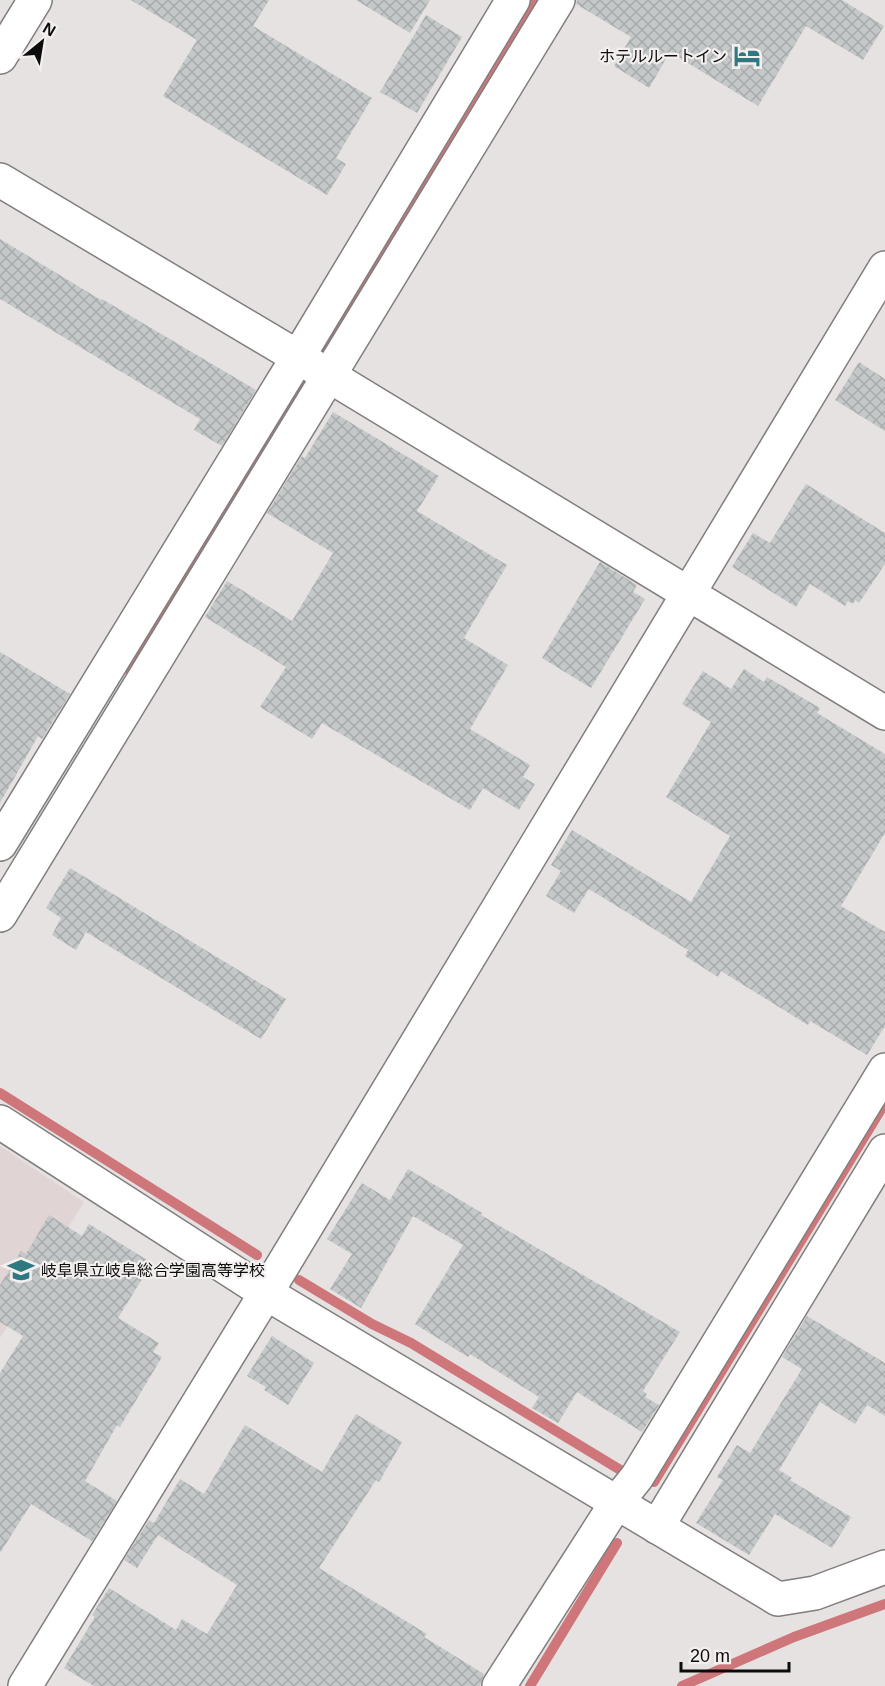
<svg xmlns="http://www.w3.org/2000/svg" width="885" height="1686" font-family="Helvetica,'Noto Sans JP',sans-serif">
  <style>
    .built { fill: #e1d4d4 }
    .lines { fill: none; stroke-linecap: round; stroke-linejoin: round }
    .stream { stroke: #ce767a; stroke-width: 10 }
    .building { fill: url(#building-cross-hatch) }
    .minor-casing { stroke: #827e7e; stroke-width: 36 }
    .minor { stroke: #fff; stroke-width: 33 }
    .labels { text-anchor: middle; stroke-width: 4.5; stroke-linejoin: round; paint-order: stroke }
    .poi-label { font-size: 16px; fill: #0d0c0c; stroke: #f4efef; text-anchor: end }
  </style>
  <defs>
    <pattern id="building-cross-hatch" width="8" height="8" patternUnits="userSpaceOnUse" patternTransform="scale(1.5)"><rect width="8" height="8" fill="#c4c8c9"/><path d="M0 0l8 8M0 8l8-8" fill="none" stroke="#a7abab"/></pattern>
  </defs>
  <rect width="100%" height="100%" fill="#e6e2e2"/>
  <path class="built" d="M 0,1146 L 84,1202 L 0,1338 Z"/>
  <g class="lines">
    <g class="stream">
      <path d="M 321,354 L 535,0"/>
      <path d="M 130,671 L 305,381"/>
      <path d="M 0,1093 L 257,1255"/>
      <path d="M 299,1280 L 372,1324 L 411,1343 L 627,1474"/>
      <path d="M 654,1482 L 885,1103"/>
      <path d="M 530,1686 L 617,1543"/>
      <path d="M 682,1686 L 794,1637 L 885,1604"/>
    </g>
  </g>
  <g class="building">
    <path d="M 131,0 L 269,0 L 253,26 L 372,98 L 336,158 L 346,164 L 327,195 L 163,96 L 197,40 Z"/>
    <path d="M 356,0 L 430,0 L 410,33 Z"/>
    <path d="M 577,0 L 842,0 L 884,26 L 863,60 L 806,26 L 758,106 L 670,52 L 649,88 L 614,66 L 631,37 L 576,4 Z"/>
    <path d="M 426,15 L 462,37 L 417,113 L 380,92 Z"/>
    <path d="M 0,239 L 101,300 L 102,299 L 256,390 L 222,446 L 194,430 L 200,419 L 0,299 Z"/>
    <path d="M 859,362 L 885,379 L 885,431 L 835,400 Z"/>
    <path d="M 333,412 L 439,476 L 417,511 L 507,565 L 464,638 L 508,665 L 470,729 L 530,765 L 523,777 L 535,784 L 519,810 L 483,788 L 470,810 L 322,723 L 312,739 L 260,707 L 286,667 L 205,617 L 227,581 L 292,621 L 333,553 L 267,513 L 302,456 L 305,458 Z"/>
    <path d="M 806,484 L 885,533 L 885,564 L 859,603 L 855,600 L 853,604 L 848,601 L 845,606 L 810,584 L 796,607 L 732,567 L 753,533 L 770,543 Z"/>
    <path d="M 600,562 L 637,585 L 633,592 L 645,599 L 591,688 L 542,658 Z"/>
    <path d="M 0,652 L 70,694 L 42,739 L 38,736 L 0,803 Z"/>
    <path d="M 744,669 L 764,682 L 767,677 L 820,708 L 817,713 L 885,754 L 885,833 L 841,906 L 885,932 L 885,1026 L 867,1055 L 810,1021 L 808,1025 L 721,971 L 718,977 L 685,956 L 688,950 L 589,889 L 574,913 L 546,896 L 561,871 L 551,865 L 572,830 L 691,902 L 730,836 L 666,797 L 711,722 L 682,704 L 703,671 L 731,689 Z"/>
    <path d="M 70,868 L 286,999 L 261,1039 L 86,932 L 76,950 L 52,935 L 61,918 L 46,908 Z"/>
    <path d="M 408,1169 L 482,1213 L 481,1215 L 680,1332 L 643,1391 L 647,1394 L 645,1397 L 659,1405 L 642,1432 L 577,1392 L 558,1423 L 532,1408 L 539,1397 L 470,1354 L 468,1357 L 415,1324 L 463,1245 L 413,1216 L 361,1308 L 330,1289 L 352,1254 L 327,1239 L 362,1183 L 390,1200 Z"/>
    <path d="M 49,1215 L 82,1236 L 89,1224 L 152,1263 L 118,1318 L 159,1343 L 153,1352 L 162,1357 L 120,1427 L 117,1425 L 85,1481 L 117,1501 L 92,1541 L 31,1504 L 0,1553 L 0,1373 L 23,1336 L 0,1322 L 0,1285 L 21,1251 L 26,1254 Z"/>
    <path d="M 807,1316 L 885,1363 L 885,1416 L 867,1405 L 855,1424 L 820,1402 L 779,1470 L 792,1478 L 790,1480 L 851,1517 L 832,1548 L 775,1514 L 749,1555 L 696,1523 L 723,1480 L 717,1477 L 737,1445 L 750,1453 L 802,1369 L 782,1357 Z"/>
    <path d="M 272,1336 L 314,1363 L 288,1405 L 264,1390 L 266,1387 L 247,1376 Z"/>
    <path d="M 356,1414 L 402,1442 L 379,1482 L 376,1480 L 319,1568 L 427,1634 L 424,1637 L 484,1674 L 480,1686 L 94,1686 L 64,1668 L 95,1617 L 92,1615 L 109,1588 L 176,1630 L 182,1619 L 207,1634 L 237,1585 L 158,1535 L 137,1568 L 124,1560 L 149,1520 L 154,1523 L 180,1479 L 204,1494 L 245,1425 L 322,1472 Z"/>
  </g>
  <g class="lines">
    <g class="minor-casing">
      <g id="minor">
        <path d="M 0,57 L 35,0"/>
        <path d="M 0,180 L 328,375 L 885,713"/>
        <path d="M 0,844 L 298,357 L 513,0"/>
        <path d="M 0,915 L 558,0"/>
        <path d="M 0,1122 L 266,1293 L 778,1599 L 815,1593 L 885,1567"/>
        <path d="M 657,1527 L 885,1151"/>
        <path d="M 25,1686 L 266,1293 L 885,268"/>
        <path d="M 499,1686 L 617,1502 L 637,1477 L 885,1070"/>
      </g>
    </g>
    <use href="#minor" class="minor"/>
  </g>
  <defs>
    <g id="hotel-bare" transform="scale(2.07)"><path d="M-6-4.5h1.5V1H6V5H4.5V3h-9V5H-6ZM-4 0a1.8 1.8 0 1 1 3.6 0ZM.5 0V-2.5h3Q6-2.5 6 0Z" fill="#2f7880" stroke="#f4efef" stroke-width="2.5" paint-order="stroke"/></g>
    <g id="school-bare" transform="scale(2.07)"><path d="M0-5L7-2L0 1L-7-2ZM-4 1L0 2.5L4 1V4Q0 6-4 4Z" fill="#2f7880" stroke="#f4efef" stroke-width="2.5" paint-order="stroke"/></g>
  </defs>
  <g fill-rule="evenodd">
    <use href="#hotel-bare" x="747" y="56"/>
    <use href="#school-bare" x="21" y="1270"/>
  </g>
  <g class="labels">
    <g class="poi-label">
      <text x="727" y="62">ホテルルートイン</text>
      <text x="41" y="1276" text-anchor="start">岐阜県立岐阜総合学園高等学校</text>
    </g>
  </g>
  <g transform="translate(42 42) rotate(30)" stroke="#f4efef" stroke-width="4.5" paint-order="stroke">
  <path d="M0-4.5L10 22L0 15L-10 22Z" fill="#0d0c0c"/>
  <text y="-9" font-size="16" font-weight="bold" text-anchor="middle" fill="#0d0c0c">N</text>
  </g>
  <path d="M681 1662v9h108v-9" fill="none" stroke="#0d0c0c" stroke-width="3"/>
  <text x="690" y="1662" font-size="18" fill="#0d0c0c" stroke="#f4efef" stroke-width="4.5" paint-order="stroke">20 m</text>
</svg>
